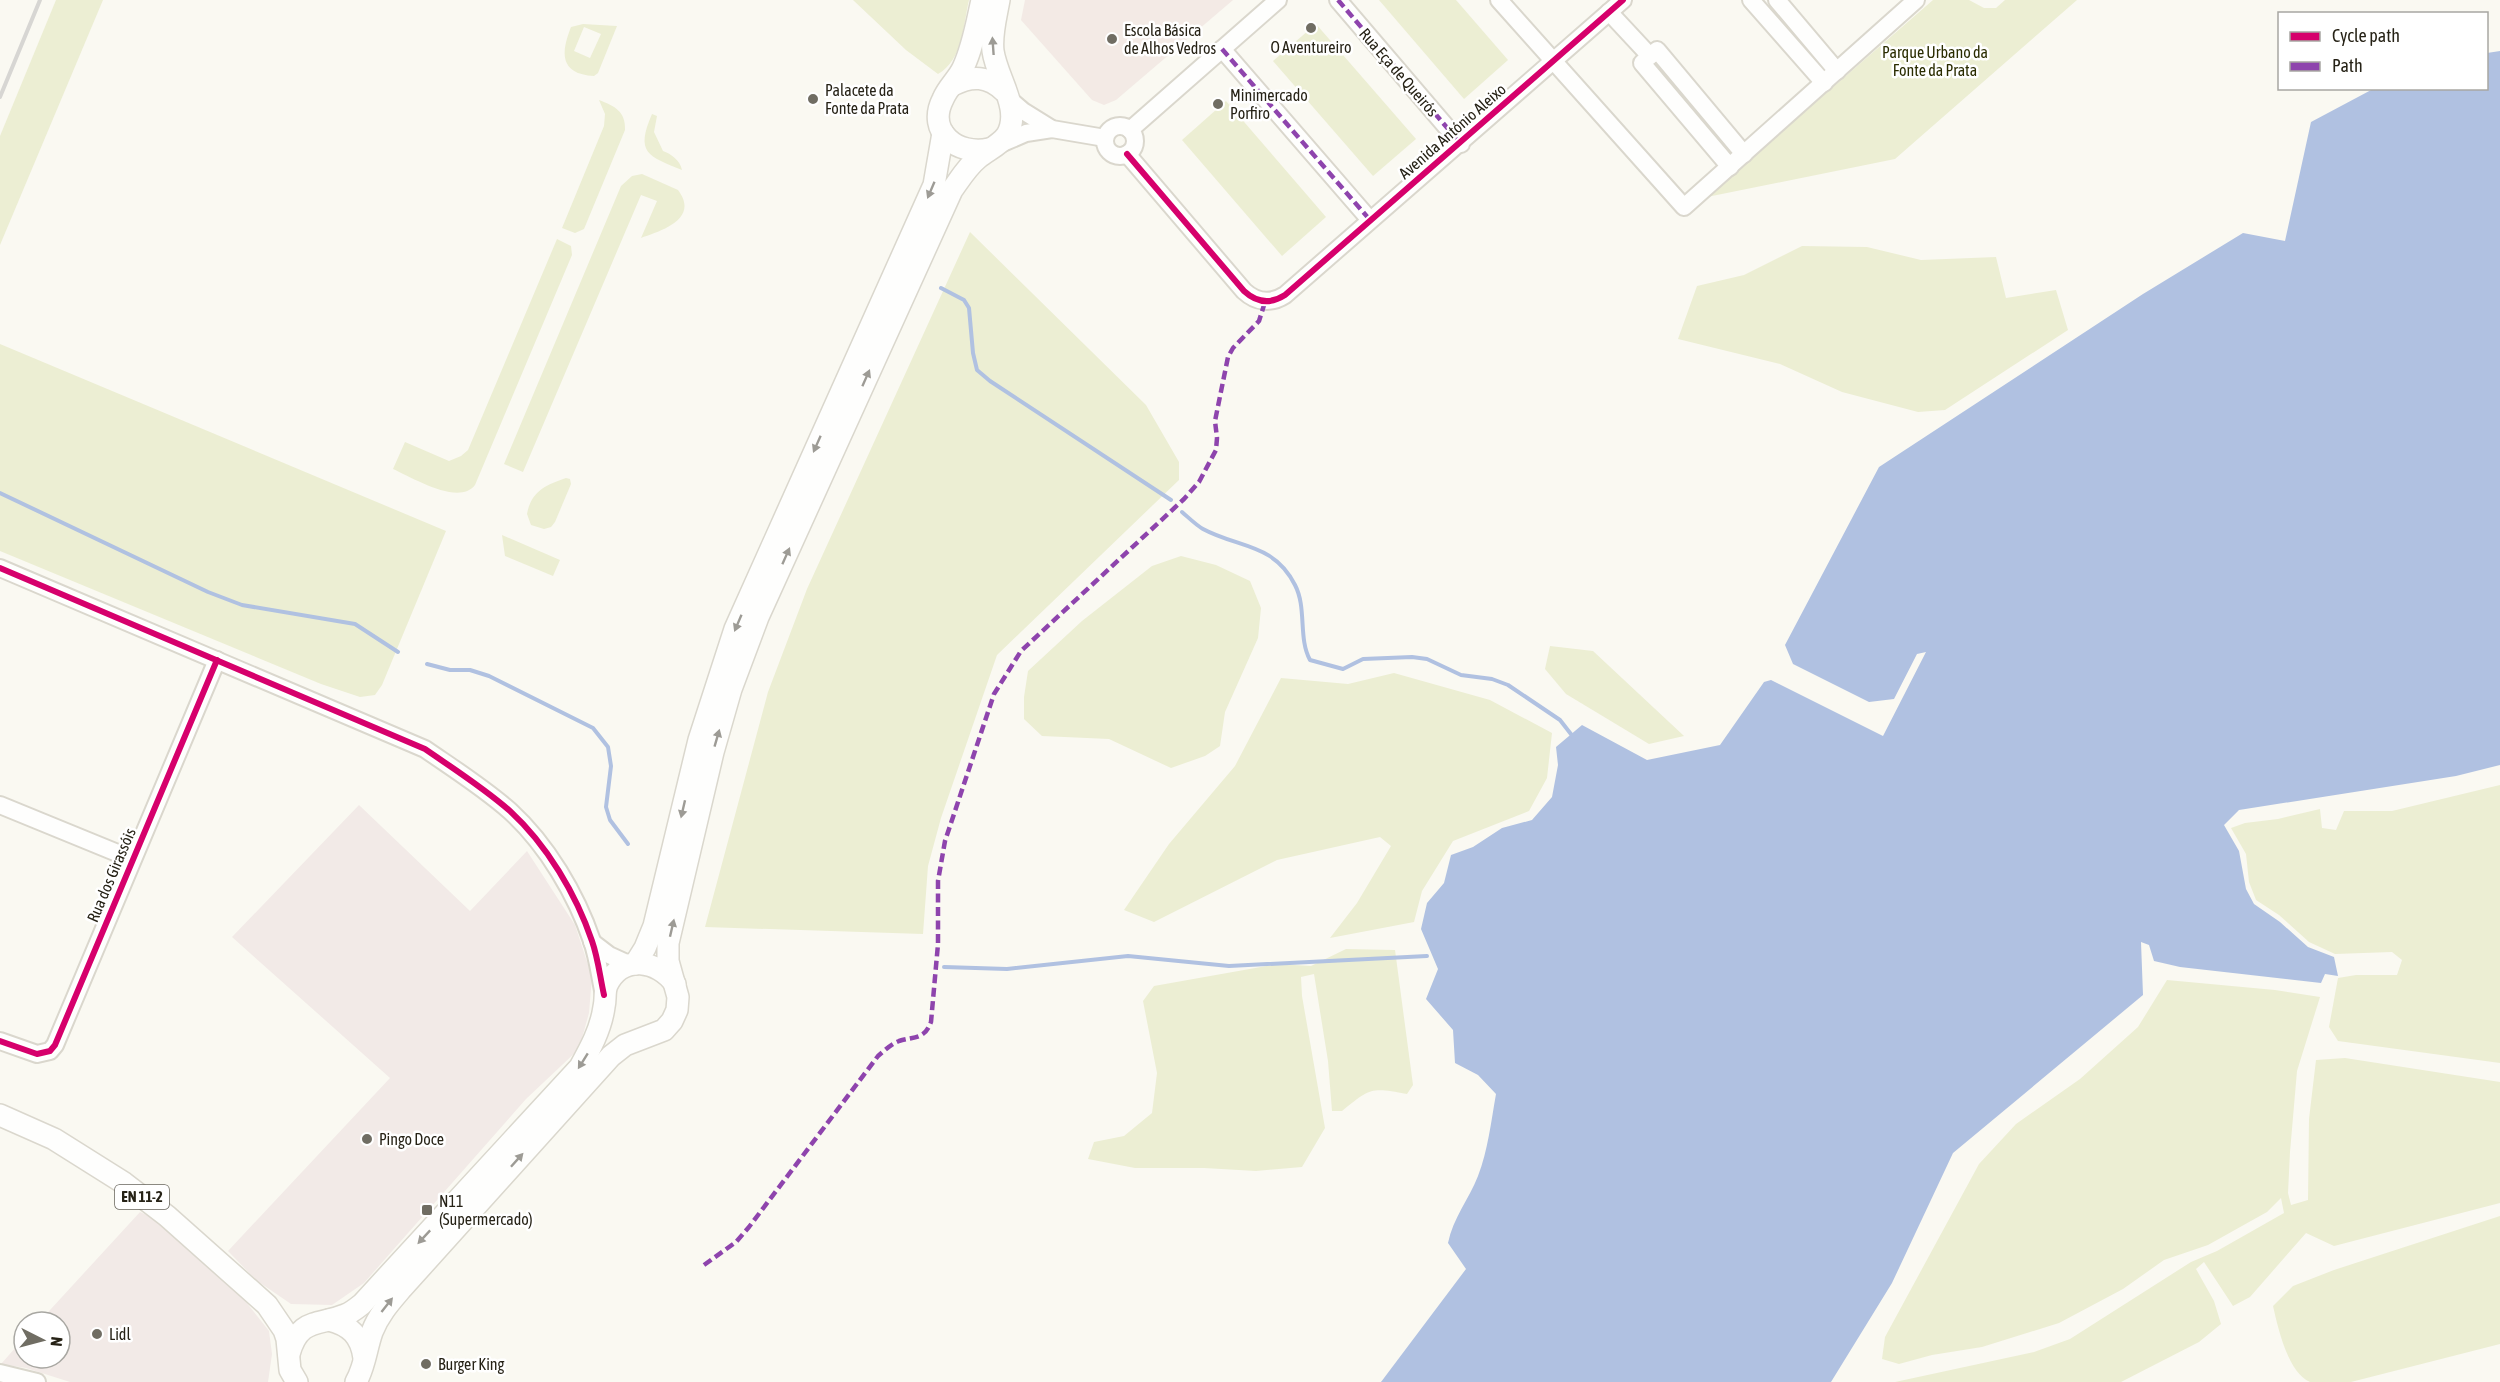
<svg xmlns="http://www.w3.org/2000/svg" width="2500" height="1382" font-family="'Asap Condensed',sans-serif">
  <style>
    .commercial { fill: #f2eae7 }
    .education { fill: #f3eae5 }
    .green { fill: #eceed3; fill-rule: evenodd }
    .water { fill: #b0c1e1 }
    .lines { fill: none; stroke-linecap: round; stroke-linejoin: round }
    .stream { stroke: #b0c1e1; stroke-width: 4 }
    .minor-casing { stroke: #dad7cd; stroke-width: 20 }
    .major-casing { stroke: #dad7cd; stroke-width: 24 }
    .minor { stroke: #fefefd; stroke-width: 16 }
    .major { stroke: #fefefd; stroke-width: 21 }
    .rail { stroke: #d7d6d3; stroke-width: 4 }
    .quiet { stroke: #8e44ad; stroke-width: 4.5; stroke-dasharray: 9 4.5; stroke-linecap: butt }
    .cycleway-casing { stroke: #fff; stroke-width: 10 }
    .cycleway { stroke: #d6006c; stroke-width: 6 }
    .oneway { fill: #9d9b95 }
    .poi-dot { fill: #706d63; stroke: #fff; stroke-width: 2 }
    .labels { text-anchor: middle; stroke-width: 5; stroke-linejoin: round; paint-order: stroke }
    .shield { fill: #fff; stroke: #67645c; stroke-width: 1.5 }
    .shield-label { font-size: 15px; font-weight: bold; fill: #262216 }
    .poi-label { font-size: 16px; fill: #262216; stroke: #fff; text-anchor: start }
    .park-label { font-size: 16px; fill: #2a2c00; stroke: #fff }
    .street-label { font-size: 16px; fill: #262216; stroke: #fff }
  </style>
  <rect width="100%" height="100%" fill="#faf9f2"/>
  <g class="commercial">
    <path d="M 359,805 L 470,911 L 527,851 L 575,925 L 592,977 L 589,1013 L 579,1049 L 526,1099 L 364,1283 L 332,1305 L 291,1304 L 256,1280 L 228,1251 L 390,1078 L 232,937 Z"/>
    <path d="M 140,1212 L 160,1221 L 246,1302 L 269,1331 L 272,1354 L 268,1382 L 70,1382 L 26,1368 L 1,1364 L 24,1338 L 24,1358 L 60,1358 L 60,1322 L 39,1322 Z"/>
  </g>
  <path class="education" d="M 1025,0 L 1233,0 L 1116,100 L 1104,105 L 1092,100 L 1021,20 Z"/>
  <g class="green">
    <path d="M 56,0 L 103,0 L 0,245 L 0,136 Z"/>
    <path d="M 853,0 L 969,0 C 963,25 963,60 938,74 L 906,50 Z"/>
    <path d="M 1379,0 L 1456,0 L 1508,60 L 1464,99 Z"/>
    <path d="M 1933,0 L 1969,0 L 1984,8 L 1996,8 L 2005,0 L 2077,0 L 1895,159 L 1707,197 Z"/>
    <path d="M 583,24 L 617,26 L 598,73 L 594,76 C 559,74 561,52 571,27 ZM 584,27 L 601,34 L 590,58 L 574,51 Z"/>
    <path d="M 1316,24 L 1416,139 L 1373,176 L 1273,61 Z"/>
    <path d="M 599,100 C 614,106 626,111 625,130 L 584,229 L 575,233 L 562,228 L 604,126 L 605,114 Z"/>
    <path d="M 1226,101 L 1326,217 L 1282,256 L 1182,140 Z"/>
    <path d="M 652,114 L 657,116 L 654,132 L 663,151 C 671,154 680,160 682,170 C 648,156 635,153 652,114 Z"/>
    <path d="M 642,174 L 678,190 C 700,219 661,231 641,238 L 657,201 L 641,195 L 523,472 L 504,464 L 621,186 L 632,176 Z"/>
    <path d="M 970,232 L 1146,405 L 1179,462 L 1179,480 L 997,655 L 941,818 L 928,866 L 923,934 L 705,927 L 768,692 L 807,589 Z"/>
    <path d="M 557,239 L 571,246 L 572,255 L 475,485 C 459,506 413,478 393,469 L 405,442 L 449,461 L 461,456 L 468,450 Z"/>
    <path d="M 1802,246 L 1867,247 L 1921,260 L 1996,257 L 2006,298 L 2056,290 L 2068,330 L 1945,410 L 1918,412 L 1842,392 L 1780,364 L 1678,339 L 1697,286 L 1744,275 Z"/>
    <path d="M 0,344 L 446,531 L 382,685 L 375,695 L 360,697 L 321,684 L 0,551 Z"/>
    <path d="M 566,478 L 570,479 L 571,484 L 555,522 L 551,527 L 544,529 L 531,525 L 527,514 C 531,491 546,485 566,478 Z"/>
    <path d="M 502,535 L 560,560 L 553,576 L 505,556 Z"/>
    <path d="M 1181,556 L 1216,565 L 1250,581 L 1261,608 L 1258,638 L 1225,712 L 1220,746 L 1205,756 L 1171,768 L 1109,739 L 1042,736 L 1024,719 L 1024,697 L 1028,671 L 1082,621 L 1152,566 Z"/>
    <path d="M 1550,646 L 1593,651 L 1684,736 L 1649,744 L 1566,694 L 1545,669 Z"/>
    <path d="M 1394,673 L 1490,700 L 1552,733 L 1547,778 L 1529,811 L 1453,841 L 1422,891 L 1414,922 L 1330,938 L 1357,903 L 1391,846 L 1380,837 L 1277,860 L 1154,922 L 1124,910 L 1169,844 L 1235,766 L 1281,678 L 1348,684 Z"/>
    <path d="M 2500,785 L 2500,1063 L 2338,1041 L 2329,1027 L 2338,978 L 2356,975 L 2397,975 L 2402,960 L 2392,952 L 2335,954 L 2309,942 L 2279,915 L 2256,900 L 2249,882 L 2246,854 L 2231,828 L 2245,823 L 2278,819 L 2320,809 L 2322,828 L 2336,830 L 2344,811 L 2392,811 Z"/>
    <path d="M 1346,949 L 1395,950 L 1413,1085 L 1407,1094 C 1371,1087 1370,1088 1342,1111 L 1332,1111 L 1328,1061 L 1314,974 L 1301,977 L 1302,996 L 1325,1128 L 1302,1167 L 1256,1171 L 1204,1168 L 1135,1168 L 1088,1159 L 1094,1142 L 1124,1136 L 1152,1113 L 1157,1073 L 1143,1001 L 1154,986 L 1278,964 L 1311,966 Z"/>
    <path d="M 2167,980 L 2275,990 L 2320,997 L 2297,1071 L 2290,1152 L 2288,1193 L 2291,1205 L 2308,1200 L 2309,1119 L 2316,1060 L 2345,1058 L 2500,1082 L 2500,1203 L 2334,1246 L 2306,1233 L 2250,1297 L 2233,1306 L 2204,1262 L 2196,1269 L 2214,1301 L 2221,1324 L 2199,1342 L 2121,1382 L 1895,1382 L 2034,1352 L 2070,1339 L 2191,1262 L 2217,1251 L 2284,1213 L 2281,1198 L 2267,1212 L 2208,1245 L 2164,1260 L 2123,1289 L 2059,1323 L 1982,1347 L 1932,1355 L 1899,1364 L 1882,1359 L 1885,1337 L 1979,1164 L 2016,1124 L 2080,1079 L 2138,1027 Z"/>
    <path d="M 2500,1216 L 2500,1344 L 2351,1382 L 2310,1382 C 2288,1373 2278,1328 2273,1306 L 2293,1286 L 2334,1270 Z"/>
  </g>
  <path class="water" d="M 2500,51 L 2500,765 L 2456,776 L 2239,810 L 2224,825 L 2239,851 L 2246,889 L 2254,904 L 2280,922 L 2308,947 L 2334,957 L 2338,976 L 2325,974 L 2321,983 L 2180,967 L 2154,961 L 2149,945 L 2141,942 L 2143,995 L 1953,1153 L 1892,1283 L 1831,1382 L 1381,1382 L 1466,1269 L 1448,1243 C 1453,1218 1469,1199 1478,1176 C 1488,1150 1491,1122 1496,1094 L 1478,1075 L 1455,1063 L 1453,1030 L 1426,999 L 1438,969 L 1421,929 L 1427,903 L 1444,883 L 1451,855 L 1473,847 L 1502,828 L 1532,820 L 1552,797 L 1558,765 L 1556,747 L 1582,725 L 1647,760 L 1720,745 L 1764,682 L 1771,680 L 1883,736 L 1926,652 L 1917,654 L 1894,699 L 1869,702 L 1793,664 L 1785,645 L 1879,467 L 2143,294 L 2243,233 L 2285,241 L 2311,122 L 2373,89 L 2486,88 L 2487,53 Z"/>
  <g class="lines">
    <g class="stream">
      <path d="M 941,288 L 964,300 L 969,308 L 973,353 L 977,370 L 990,381 L 1171,500"/>
      <path d="M 0,493 L 208,592 L 242,605 L 355,624 L 398,652"/>
      <path d="M 1182,512 C 1189,518 1196,525 1203,529 C 1238,548 1274,543 1295,585 C 1307,608 1298,638 1310,660 L 1343,669 L 1363,659 L 1412,657 L 1427,659 L 1461,675 L 1492,679 L 1508,685 L 1560,720 L 1574,738"/>
      <path d="M 427,664 L 450,670 L 470,670 L 489,676 L 593,728 L 608,747 L 611,766 L 606,807 L 610,820 L 628,844"/>
      <path d="M 944,967 L 1007,969 L 1128,956 L 1229,966 L 1427,956"/>
    </g>
    <g class="minor-casing">
      <g id="minor">
        <path d="M 1338,0 L 1461,144"/>
        <path d="M 1499,0 L 1684,207 L 1916,0"/>
        <path d="M 1751,0 L 1824,83"/>
        <path d="M 1777,0 L 1837,71"/>
        <path d="M 1609,12 L 1650,56"/>
        <path d="M 1222,49 L 1370,220"/>
        <path d="M 1010,100 L 1023,111 L 1052,129 L 1105,138"/>
        <circle cx="1120" cy="141" r="15"/>
        <path d="M 1130,130 L 1278,0"/>
        <path d="M 998,145 L 1026,133 L 1052,129"/>
        <path d="M 1127,154 L 1244,291 C 1257,303 1271,304 1285,295 L 1623,0"/>
        <path d="M 1730,167 L 1642,63 L 1657,50 L 1744,154"/>
        <path d="M 0,568 L 425,749 C 454,769 484,788 510,811 C 547,845 576,894 592,941 C 598,958 600,977 604,995"/>
        <path d="M 0,805 L 132,859"/>
        <path d="M 592,942 L 609,955 L 631,965"/>
        <path d="M 0,1041 L 37,1054 L 50,1051 L 55,1045 L 217,660"/>
        <path d="M 0,1373 L 37,1382"/>
      </g>
    </g>
    <g class="major-casing">
      <g id="major">
        <path d="M 982,0 C 977,22 973,47 963,68 C 958,79 948,87 943,99 C 926,132 958,156 989,149"/>
        <path d="M 953,85 C 972,75 988,76 1004,91"/>
        <path d="M 635,964 L 645,948 L 654,926 L 699,740 L 735,629 L 934,185 L 943,133"/>
        <path d="M 0,1115 L 54,1139 L 124,1183 L 167,1216 L 267,1305 L 284,1330 L 287,1339 L 290,1370 L 297,1382"/>
        <path d="M 329,1320 C 350,1325 361,1336 364,1358"/>
        <path d="M 289,1354 C 299,1318 317,1326 345,1315 C 351,1313 357,1308 362,1304 L 580,1067 C 590,1049 601,1029 604,1007 C 606,999 604,992 607,985 C 622,954 658,960 675,984"/>
        <path d="M 356,1382 C 365,1366 366,1349 372,1332 C 379,1314 390,1302 402,1288 L 611,1056 L 625,1045 L 664,1030 L 672,1021 L 677,1010 L 678,997 L 668,961 L 668,943 L 713,752 L 731,689 L 758,617 L 952,190 C 960,179 967,167 978,158 C 988,150 1000,145 1007,135 C 1022,109 997,79 993,51 C 991,34 996,17 999,0"/>
      </g>
    </g>
    <use href="#minor" class="minor"/>
    <use href="#major" class="major"/>
    <path class="rail" d="M 0,97 L 40,0"/>
    <g class="quiet">
      <path d="M 1338,0 L 1461,144"/>
      <path d="M 1222,49 L 1370,220"/>
      <path d="M 704,1265 L 736,1242 L 749,1227 L 878,1056 C 884,1051 891,1044 899,1041 C 915,1036 924,1040 931,1022 L 938,944 L 938,881 L 945,841 L 994,694 L 1021,651 L 1184,499 L 1199,482 L 1216,450 L 1217,438 L 1215,421 L 1228,357 L 1233,348 L 1259,321 L 1265,302"/>
    </g>
    <g class="cycleway-casing">
      <g id="cycleway">
        <path d="M 1127,154 L 1244,291 C 1257,303 1271,304 1285,295 L 1623,0"/>
        <path d="M 0,568 L 425,749 C 454,769 484,788 510,811 C 547,845 576,894 592,941 C 598,958 600,977 604,995"/>
        <path d="M 0,1041 L 37,1054 L 50,1051 L 55,1045 L 217,660"/>
      </g>
    </g>
    <use href="#cycleway" class="cycleway"/>
  </g>
  <defs><path id="oneway-solid" d="M-6-.8H1V-3.2L6.5 0L1 3.2V.8H-6Z" transform="scale(1.5)"/></defs>
  <g class="oneway">
    <use href="#oneway-solid" transform="translate(993 46) rotate(-94)"/>
    <use href="#oneway-solid" transform="translate(931 190) rotate(113)"/>
    <use href="#oneway-solid" transform="translate(866 378) rotate(-66)"/>
    <use href="#oneway-solid" transform="translate(817 444) rotate(114)"/>
    <use href="#oneway-solid" transform="translate(786 556) rotate(-66)"/>
    <use href="#oneway-solid" transform="translate(738 623) rotate(113)"/>
    <use href="#oneway-solid" transform="translate(717 738) rotate(-74)"/>
    <use href="#oneway-solid" transform="translate(683 809) rotate(103)"/>
    <use href="#oneway-solid" transform="translate(672 928) rotate(-77)"/>
    <use href="#oneway-solid" transform="translate(583 1061) rotate(122)"/>
    <use href="#oneway-solid" transform="translate(517 1160) rotate(-48)"/>
    <use href="#oneway-solid" transform="translate(424 1237) rotate(133)"/>
    <use href="#oneway-solid" transform="translate(387 1305) rotate(-52)"/>
  </g>
  <g class="poi-dot">
    <circle cx="1311" cy="28" r="6"/>
    <circle cx="1112" cy="39" r="6"/>
    <circle cx="813" cy="99" r="6"/>
    <circle cx="1218" cy="104" r="6"/>
    <circle cx="367" cy="1139" r="6"/>
    <rect x="421" y="1204" width="12" height="12" rx="3"/>
    <circle cx="97" cy="1334" r="6"/>
    <circle cx="426" cy="1364" r="6"/>
  </g>
  <g class="labels">
    <rect class="shield" x="115" y="1185" width="54" height="24" rx="4.5"/>
    <g class="shield-label">
      <text x="142" y="1202">EN 11-2</text>
    </g>
    <g class="poi-label">
      <text x="1124" y="36">Escola Básica<tspan x="1124" dy="18">de Alhos Vedros</tspan></text>
      <text x="1311" y="53" text-anchor="middle">O Aventureiro</text>
      <text x="825" y="96">Palacete da<tspan x="825" dy="18">Fonte da Prata</tspan></text>
      <text x="1230" y="101">Minimercado<tspan x="1230" dy="18">Porfiro</tspan></text>
      <text x="379" y="1145">Pingo Doce</text>
      <text x="439" y="1207">N11<tspan x="439" dy="18">(Supermercado)</tspan></text>
      <text x="109" y="1340">Lidl</text>
      <text x="438" y="1370">Burger King</text>
    </g>
    <g class="park-label">
      <text x="1935" y="58">Parque Urbano da<tspan x="1935" dy="18">Fonte da Prata</tspan></text>
    </g>
    <g class="street-label">
      <text transform="translate(1399 72) rotate(49)" y="6">Rua Eça de Queirós</text>
      <text transform="translate(1452 131) rotate(-41)" y="6">Avenida António Aleixo</text>
      <text transform="translate(111 875) rotate(-67)" y="6">Rua dos Girassóis</text>
    </g>
  </g>
  <rect x="2278" y="12" width="210" height="78" fill="#ffffff" stroke="#a8a7a2" stroke-width="1.5"/>
  <rect x="2290" y="32" width="30" height="9" fill="#d6006c" stroke="#a8a7a2" stroke-width="1.5"/>
  <text x="2332" y="42" font-size="18" fill="#262216">Cycle path</text>
  <rect x="2290" y="62" width="30" height="9" fill="#8e44ad" stroke="#a8a7a2" stroke-width="1.5"/>
  <text x="2332" y="72" font-size="18" fill="#262216">Path</text>
  <g transform="translate(42 1340) rotate(96)"><circle r="28" fill="#ffffff" stroke="#a8a7a2" stroke-width="1.5"/>
  <path d="M0-4.5L10 22L0 15L-10 22Z" fill="#706d63"/>
  <text y="-9" font-size="16" font-weight="bold" text-anchor="middle" fill="#262216">N</text>
  </g>
</svg>
